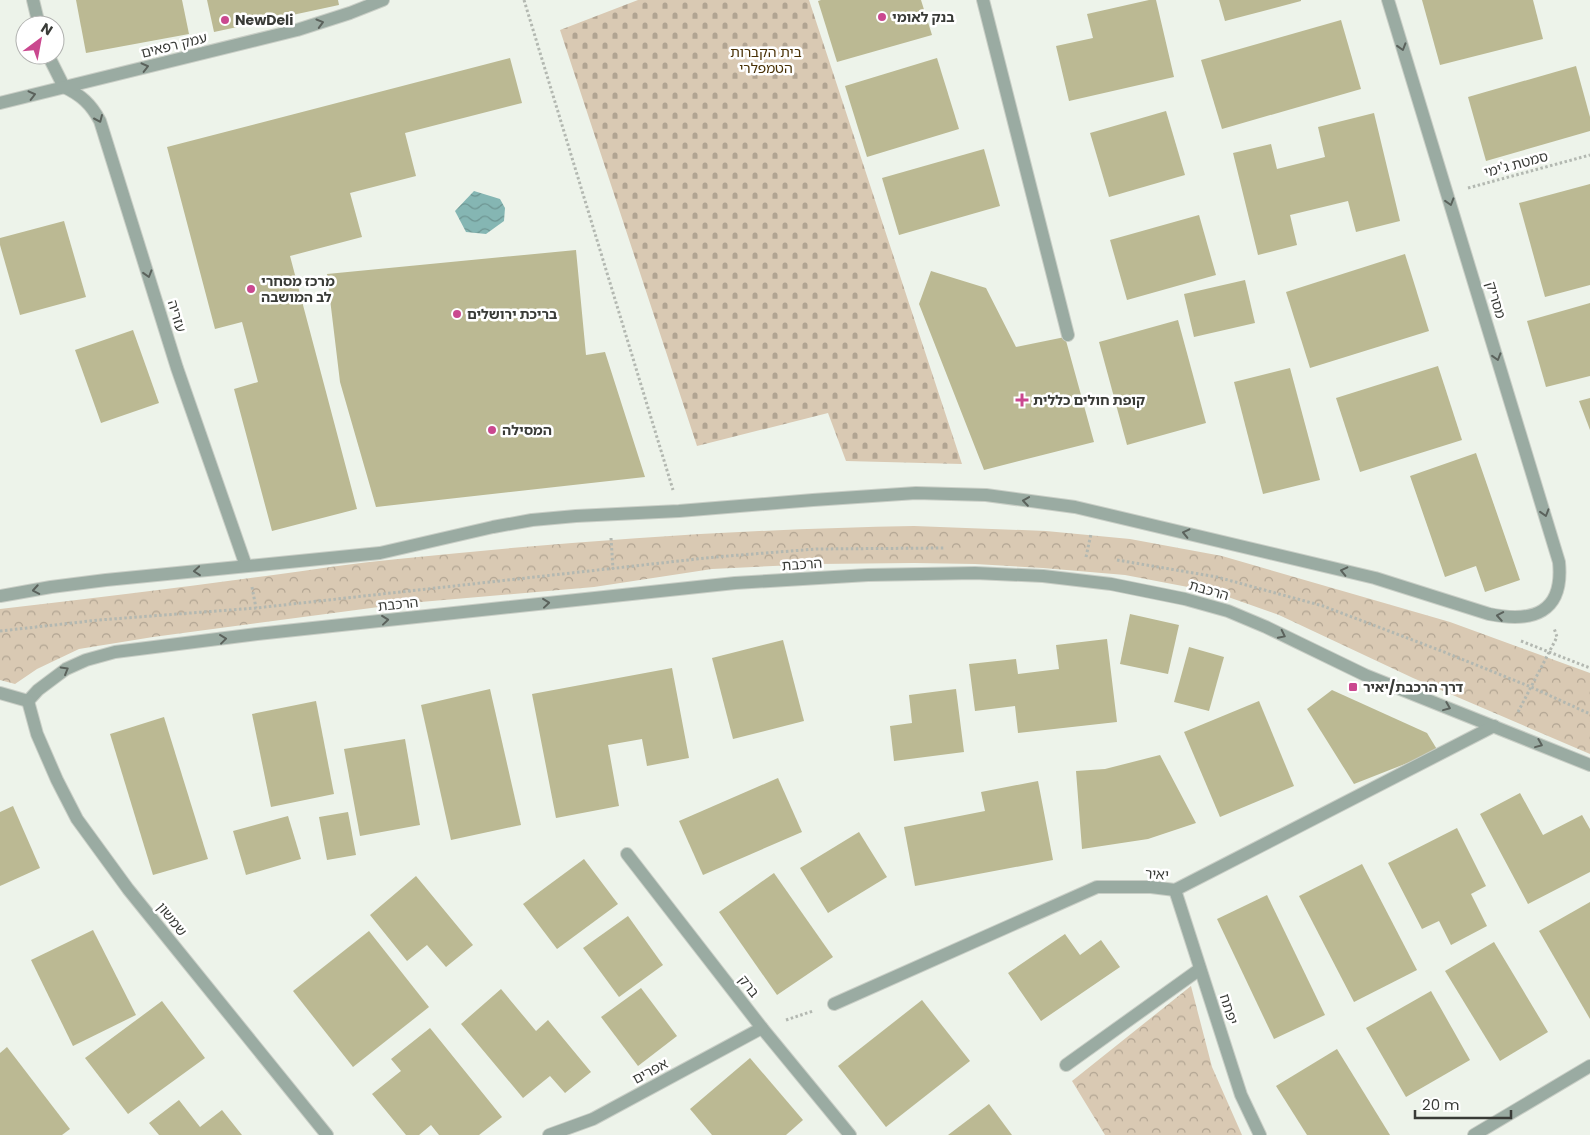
<svg xmlns="http://www.w3.org/2000/svg" width="1590" height="1135" font-family="Poppins,'Noto Sans Hebrew',sans-serif">
  <style>
    .cemetery { fill: url(#cemetery-stones) }
    .park { fill: url(#park-crowns) }
    .water { fill: url(#water-waves) }
    .building { fill: #bbb993 }
    .lines { fill: none; stroke-linecap: round; stroke-linejoin: round }
    .minor-casing { stroke: #c9cec6; stroke-width: 14 }
    .path { stroke: #b3b8b1; stroke-width: 3; stroke-dasharray: 2.5 2.5; stroke-linecap: butt }
    .minor { stroke: #9aaba2; stroke-width: 12 }
    .oneway { stroke: #5b625c }
    .poi-dot { fill: #ca488f; stroke: #fff; stroke-width: 2 }
    .labels { text-anchor: middle; stroke-width: 5; stroke-linejoin: round; paint-order: stroke }
    .poi-label { font-size: 14px; font-weight: bold; fill: #393b37; stroke: #fff; text-anchor: start }
    .street-label { font-size: 14px; fill: #393b37; stroke: #fff }
    .park-label { font-size: 14px; fill: #493105; stroke: #fff }
  </style>
  <defs>
    <pattern id="cemetery-stones" width="16" height="16" patternUnits="userSpaceOnUse" patternTransform="scale(1.25)"><rect width="16" height="16" fill="#d9c9b3"/><path d="M2 7V4a2 2 0 0 1 4 0v3zM10 15v-3a2 2 0 0 1 4 0v3z" fill="#b1a492"/></pattern>
    <pattern id="park-crowns" width="20" height="18" patternUnits="userSpaceOnUse" patternTransform="scale(1.25)"><rect width="20" height="18" fill="#d9c9b3"/><path d="M2 6a3 3 0 1 1 6 0M12 15a3 3 0 1 1 6 0" fill="none" stroke="#b1a492"/></pattern>
    <pattern id="water-waves" width="16" height="10" patternUnits="userSpaceOnUse" patternTransform="scale(1.25)"><rect width="16" height="10" fill="#85b6b3"/><path d="M0 5q4-4 8 0t8 0" fill="none" stroke="#6e9592"/></pattern>
  </defs>
  <rect width="100%" height="100%" fill="#edf3ea"/>
  <path class="cemetery" d="M 638,0 L 809,0 L 962,464 L 846,461 L 828,413 L 697,446 L 560,30 Z"/>
  <g class="park">
    <path d="M 914,526 L 1046,531 L 1130,539 L 1222,556 L 1450,622 L 1590,673 L 1590,754 L 1413,678 L 1279,615 L 1214,592 L 1125,575 L 1043,568 L 975,564 L 914,563 L 817,564 L 712,569 L 594,587 L 409,603 L 153,637 L 79,649 L 37,669 L 15,684 L 0,680 L 0,609 C 89,599 177,588 266,576 C 310,570 354,563 398,559 C 570,541 742,529 914,526 Z"/>
    <path d="M 1191,986 L 1212,1067 L 1242,1135 L 1105,1135 L 1072,1081 Z"/>
  </g>
  <path class="water" d="M 474,191 L 500,199 L 505,208 L 504,221 L 486,234 L 466,232 L 455,211 Z"/>
  <g class="building">
    <path d="M 76,0 L 182,0 L 189,34 L 86,53 Z"/>
    <path d="M 207,0 L 338,0 L 339,5 L 214,32 Z"/>
    <path d="M 821,0 L 921,0 L 932,35 L 837,62 L 818,1 Z"/>
    <path d="M 1149,0 L 1156,0 L 1174,77 L 1069,101 L 1056,46 L 1093,38 L 1087,14 Z"/>
    <path d="M 1219,0 L 1301,0 L 1301,1 L 1225,21 Z"/>
    <path d="M 1422,0 L 1533,0 L 1543,39 L 1440,65 Z"/>
    <path d="M 1341,20 L 1361,89 L 1222,129 L 1201,60 Z"/>
    <path d="M 510,58 L 522,103 L 405,133 L 416,176 L 350,193 L 362,237 L 290,256 L 357,509 L 272,531 L 234,389 L 258,382 L 242,322 L 215,329 L 167,147 Z"/>
    <path d="M 937,58 L 959,129 L 867,157 L 845,86 Z"/>
    <path d="M 1576,66 L 1590,117 L 1590,131 L 1486,161 L 1468,97 Z"/>
    <path d="M 1166,111 L 1185,175 L 1109,197 L 1090,133 Z"/>
    <path d="M 1374,113 L 1400,221 L 1356,232 L 1348,201 L 1290,215 L 1297,245 L 1258,255 L 1233,153 L 1271,144 L 1277,169 L 1325,157 L 1318,127 Z"/>
    <path d="M 984,149 L 1000,206 L 899,235 L 882,178 Z"/>
    <path d="M 1590,184 L 1590,285 L 1545,297 L 1519,203 Z"/>
    <path d="M 1199,215 L 1216,275 L 1127,300 L 1110,240 Z"/>
    <path d="M 64,221 L 86,297 L 20,315 L 0,245 L 0,238 Z"/>
    <path d="M 576,250 L 586,355 L 605,352 L 645,477 L 376,507 L 340,382 L 327,274 Z"/>
    <path d="M 1405,254 L 1429,331 L 1310,368 L 1286,292 Z"/>
    <path d="M 931,271 L 986,288 L 1016,347 L 1065,337 L 1094,442 L 984,470 L 919,304 Z"/>
    <path d="M 1245,280 L 1255,323 L 1194,337 L 1184,294 Z"/>
    <path d="M 1590,303 L 1590,376 L 1546,387 L 1527,321 Z"/>
    <path d="M 1178,320 L 1206,423 L 1127,445 L 1099,342 Z"/>
    <path d="M 133,330 L 159,403 L 101,423 L 75,350 Z"/>
    <path d="M 1438,366 L 1462,440 L 1360,472 L 1336,398 Z"/>
    <path d="M 1290,368 L 1320,480 L 1263,494 L 1234,382 Z"/>
    <path d="M 1590,398 L 1590,430 L 1579,401 Z"/>
    <path d="M 1476,453 L 1520,580 L 1485,592 L 1476,566 L 1445,577 L 1410,476 Z"/>
    <path d="M 1130,614 L 1179,625 L 1168,674 L 1120,664 Z"/>
    <path d="M 1107,639 L 1117,722 L 1018,733 L 1015,706 L 975,711 L 969,664 L 1016,659 L 1018,674 L 1059,669 L 1056,645 Z"/>
    <path d="M 783,640 L 804,721 L 733,739 L 712,658 Z"/>
    <path d="M 1189,647 L 1224,657 L 1209,711 L 1174,702 Z"/>
    <path d="M 672,668 L 689,758 L 647,766 L 642,739 L 608,745 L 619,806 L 556,818 L 532,694 Z"/>
    <path d="M 490,689 L 521,825 L 451,840 L 421,705 Z"/>
    <path d="M 956,689 L 964,752 L 894,761 L 890,726 L 912,723 L 909,695 Z"/>
    <path d="M 1332,690 L 1427,733 L 1438,751 L 1354,784 L 1307,709 Z"/>
    <path d="M 316,701 L 334,794 L 271,807 L 252,714 Z"/>
    <path d="M 1259,701 L 1294,786 L 1220,817 L 1184,732 Z"/>
    <path d="M 164,717 L 208,859 L 153,875 L 110,734 Z"/>
    <path d="M 405,739 L 420,825 L 360,836 L 344,749 Z"/>
    <path d="M 1160,755 L 1196,823 L 1148,839 L 1082,849 L 1076,771 L 1105,769 Z"/>
    <path d="M 778,778 L 802,832 L 703,875 L 679,821 Z"/>
    <path d="M 1038,781 L 1053,860 L 915,886 L 904,827 L 985,811 L 981,792 Z"/>
    <path d="M 1520,793 L 1543,835 L 1582,815 L 1590,829 L 1590,872 L 1528,904 L 1480,814 Z"/>
    <path d="M 13,806 L 40,868 L 0,886 L 0,812 Z"/>
    <path d="M 348,812 L 356,855 L 327,860 L 319,817 Z"/>
    <path d="M 288,816 L 301,859 L 246,875 L 233,831 Z"/>
    <path d="M 1457,828 L 1486,886 L 1471,894 L 1487,926 L 1451,945 L 1439,921 L 1422,929 L 1388,863 Z"/>
    <path d="M 859,832 L 887,877 L 828,913 L 800,868 Z"/>
    <path d="M 584,859 L 618,904 L 557,949 L 523,904 Z"/>
    <path d="M 1362,864 L 1417,970 L 1354,1002 L 1299,896 Z"/>
    <path d="M 774,873 L 833,957 L 777,995 L 719,912 Z"/>
    <path d="M 416,876 L 473,945 L 446,967 L 427,945 L 407,961 L 370,915 Z"/>
    <path d="M 1267,895 L 1325,1015 L 1274,1039 L 1217,919 Z"/>
    <path d="M 1590,902 L 1590,1019 L 1539,931 Z"/>
    <path d="M 628,916 L 663,965 L 619,997 L 583,948 Z"/>
    <path d="M 93,930 L 136,1015 L 73,1046 L 31,960 Z"/>
    <path d="M 369,931 L 429,1007 L 353,1067 L 293,991 Z"/>
    <path d="M 1065,934 L 1080,955 L 1101,940 L 1120,967 L 1041,1021 L 1008,973 Z"/>
    <path d="M 1494,942 L 1548,1032 L 1500,1061 L 1445,971 Z"/>
    <path d="M 641,988 L 677,1036 L 638,1066 L 601,1017 Z"/>
    <path d="M 501,989 L 536,1031 L 548,1020 L 591,1072 L 565,1093 L 550,1076 L 523,1098 L 461,1024 Z"/>
    <path d="M 1431,991 L 1470,1060 L 1406,1097 L 1366,1028 Z"/>
    <path d="M 922,1000 L 970,1061 L 886,1127 L 838,1066 Z"/>
    <path d="M 162,1001 L 205,1058 L 128,1114 L 85,1058 Z"/>
    <path d="M 430,1028 L 502,1117 L 479,1135 L 439,1135 L 431,1125 L 419,1135 L 406,1135 L 372,1094 L 401,1071 L 391,1059 Z"/>
    <path d="M 7,1047 L 70,1129 L 62,1135 L 0,1135 L 0,1053 Z"/>
    <path d="M 1337,1049 L 1390,1135 L 1307,1135 L 1276,1086 Z"/>
    <path d="M 750,1058 L 803,1120 L 786,1135 L 712,1135 L 690,1109 Z"/>
    <path d="M 179,1100 L 200,1127 L 222,1110 L 242,1135 L 159,1135 L 149,1123 Z"/>
    <path d="M 989,1104 L 1012,1135 L 948,1135 Z"/>
  </g>
  <g class="lines">
    <g class="minor-casing">
      <g id="minor">
        <path d="M 33,0 L 39,25"/>
        <path d="M 983,0 L 1068,335"/>
        <path d="M 48,55 L 64,87"/>
        <path d="M 64,87 C 81,95 91,104 100,121 L 177,368 L 246,566"/>
        <path d="M 0,103 L 297,30 L 350,13 L 383,0"/>
        <path d="M 0,596 L 51,587 L 106,580 L 380,553 L 493,527 L 532,520 L 576,516 L 679,511 L 813,500 L 916,493 L 986,495 L 1075,507 L 1375,578 L 1489,614 C 1533,623 1564,613 1559,562 L 1388,0"/>
        <path d="M 0,693 L 28,701"/>
        <path d="M 28,701 L 38,690 L 66,669 L 86,660 L 115,652 L 257,634 L 735,583 L 868,575 L 975,573 L 1043,576 L 1111,584 L 1185,599 L 1228,611 L 1266,627 L 1365,675 L 1590,765"/>
        <path d="M 28,701 L 37,734 L 57,780 L 77,819 L 128,889 L 327,1135"/>
        <path d="M 627,854 L 762,1028 L 850,1135"/>
        <path d="M 1175,890 L 1241,1095 L 1260,1135"/>
        <path d="M 834,1004 L 1097,887 L 1151,887 L 1175,890 L 1494,726"/>
        <path d="M 1066,1065 L 1200,969"/>
        <path d="M 549,1135 L 593,1119 L 762,1028"/>
        <path d="M 1474,1135 L 1590,1066"/>
      </g>
    </g>
    <g class="path">
      <path d="M 524,0 L 673,490"/>
      <path d="M 1468,188 L 1590,155"/>
      <path d="M 611,538 L 613,569"/>
      <path d="M 1086,557 L 1091,534"/>
      <path d="M 1117,560 L 1217,577 L 1323,606 L 1439,650 L 1531,687 L 1590,714"/>
      <path d="M 252,587 L 256,608"/>
      <path d="M 0,631 L 99,620 L 256,608 L 715,557 L 816,549 L 944,548"/>
      <path d="M 1521,641 L 1590,668"/>
      <path d="M 1518,712 L 1557,637 L 1554,628"/>
      <path d="M 786,1020 L 813,1011"/>
    </g>
    <use href="#minor" class="minor"/>
  </g>
  <defs><path id="oneway-chevron" d="M-2-3.5L2.5 0L-2 3.5" fill="none" stroke-width="1.6" stroke-linecap="round" stroke-linejoin="round" transform="scale(1.25)"/></defs>
  <g class="oneway">
    <use href="#oneway-chevron" transform="translate(320 23) rotate(-16)"/>
    <use href="#oneway-chevron" transform="translate(1402 47) rotate(73)"/>
    <use href="#oneway-chevron" transform="translate(145 67) rotate(-14)"/>
    <use href="#oneway-chevron" transform="translate(32 95) rotate(-14)"/>
    <use href="#oneway-chevron" transform="translate(99 119) rotate(66)"/>
    <use href="#oneway-chevron" transform="translate(1450 202) rotate(73)"/>
    <use href="#oneway-chevron" transform="translate(148 274) rotate(73)"/>
    <use href="#oneway-chevron" transform="translate(1497 357) rotate(73)"/>
    <use href="#oneway-chevron" transform="translate(1026 501) rotate(-172)"/>
    <use href="#oneway-chevron" transform="translate(1545 513) rotate(73)"/>
    <use href="#oneway-chevron" transform="translate(1186 533) rotate(-167)"/>
    <use href="#oneway-chevron" transform="translate(197 571) rotate(175)"/>
    <use href="#oneway-chevron" transform="translate(1344 571) rotate(-167)"/>
    <use href="#oneway-chevron" transform="translate(36 590) rotate(170)"/>
    <use href="#oneway-chevron" transform="translate(546 603) rotate(-6)"/>
    <use href="#oneway-chevron" transform="translate(1500 616) rotate(-170)"/>
    <use href="#oneway-chevron" transform="translate(385 620) rotate(-6)"/>
    <use href="#oneway-chevron" transform="translate(1282 635) rotate(26)"/>
    <use href="#oneway-chevron" transform="translate(223 639) rotate(-7)"/>
    <use href="#oneway-chevron" transform="translate(65 670) rotate(-30)"/>
    <use href="#oneway-chevron" transform="translate(1447 707) rotate(22)"/>
    <use href="#oneway-chevron" transform="translate(1539 744) rotate(22)"/>
  </g>
  <g class="poi-dot">
    <circle cx="882" cy="17" r="5"/>
    <circle cx="225" cy="20" r="5"/>
    <circle cx="251" cy="289" r="5"/>
    <circle cx="457" cy="314" r="5"/>
    <path d="M1019.5 392.5h5v5h5v5h-5v5h-5v-5h-5v-5h5z"/>
    <circle cx="492" cy="430" r="5"/>
    <rect x="1348" y="682" width="10" height="10" rx="2.5"/>
  </g>
  <g class="labels">
    <g class="poi-label">
      <text x="892" y="22">בנק לאומי</text>
      <text x="235" y="25">NewDeli</text>
      <text x="261" y="286">מרכז מסחרי<tspan x="261" dy="16">לב המושבה</tspan></text>
      <text x="467" y="319">בריכת ירושלים</text>
      <text x="1033" y="405">קופת חולים כללית</text>
      <text x="502" y="435">המסילה</text>
      <text x="1363" y="692">דרך הרכבת/יאיר</text>
    </g>
    <g class="street-label">
      <text transform="translate(174 45) rotate(-14)" y="5">עמק רפאים</text>
      <text transform="translate(1516 164) rotate(-15)" y="5">סמטת ג'ימי</text>
      <text transform="translate(1496 300) rotate(73)" y="5">מסריק</text>
      <text transform="translate(177 316) rotate(73)" y="5">עזריה</text>
      <text transform="translate(802 564) rotate(-4)" y="5">הרכבת</text>
      <text transform="translate(1209 590) rotate(16)" y="5">הרכבת</text>
      <text transform="translate(398 604) rotate(-6)" y="5">הרכבת</text>
      <text transform="translate(1157 874) rotate(4)" y="5">יאיר</text>
      <text transform="translate(172 919) rotate(51)" y="5">שמשון</text>
      <text transform="translate(749 986) rotate(52)" y="5">ברק</text>
      <text transform="translate(1229 1009) rotate(72)" y="5">יפתח</text>
      <text transform="translate(650 1071) rotate(-28)" y="5">אפרים</text>
    </g>
    <g class="park-label">
      <text x="766" y="57">בית הקברות<tspan x="766" dy="16">הטמפלרי</tspan></text>
    </g>
  </g>
  <g transform="translate(40 40) rotate(32)"><circle r="24" fill="#ffffff" stroke="#b0b1af"/>
  <path d="M0-4L9 19L0 12L-9 19Z" fill="#ca488f"/>
  <text y="-8" font-size="14" font-weight="bold" text-anchor="middle" fill="#393b37">N</text>
  </g>
  <path d="M1415 1110v8h96v-8" fill="none" stroke="#393b37" stroke-width="2.5"/>
  <text x="1422" y="1110" font-size="15" fill="#393b37" stroke="#ffffff" stroke-width="4" paint-order="stroke">20 m</text>
</svg>
